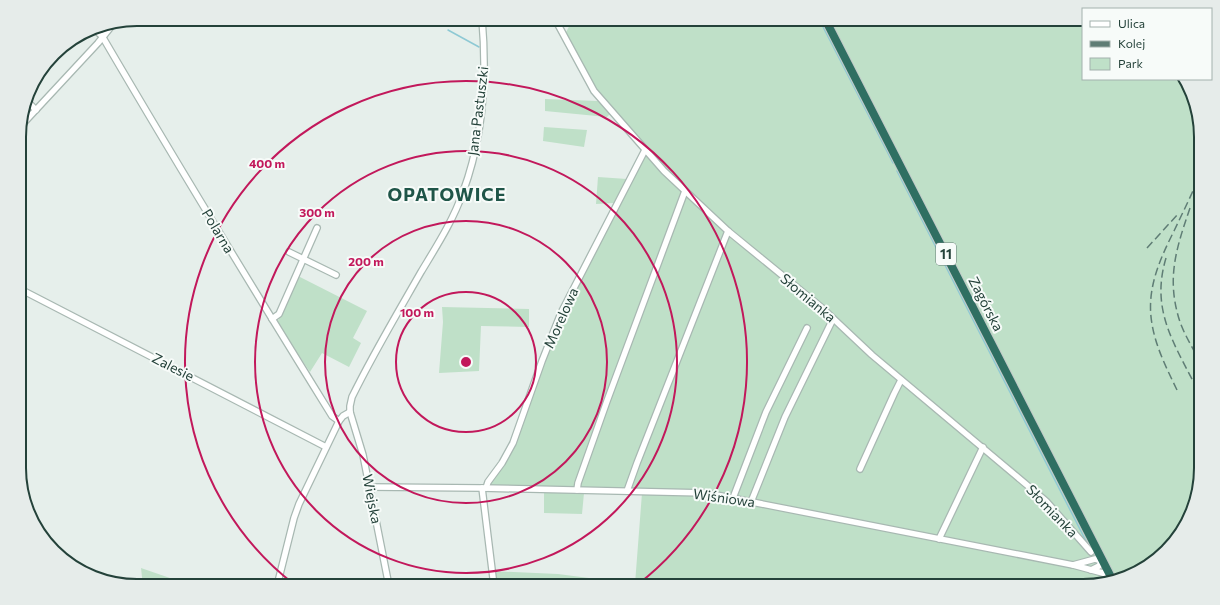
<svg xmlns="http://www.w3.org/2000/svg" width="1220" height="605" font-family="Commissioner,sans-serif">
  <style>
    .green { fill: #bfe0c8 }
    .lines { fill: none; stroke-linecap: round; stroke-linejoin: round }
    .stream { stroke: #8ec9d4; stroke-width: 1.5 }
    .minor-casing { stroke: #a8b8b2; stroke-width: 8 }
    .highway-casing { stroke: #c2cac8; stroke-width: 10 }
    .minor { stroke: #fff; stroke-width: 5.5 }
    .highway { stroke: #2f6f62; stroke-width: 8 }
    .rail { stroke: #5f7d75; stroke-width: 1.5; stroke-dasharray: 8 4; stroke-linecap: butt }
    .ring { fill: none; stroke: #c2185b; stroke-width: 2 }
    .labels { text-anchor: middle; stroke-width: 4; stroke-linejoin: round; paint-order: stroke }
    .shield { fill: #f7fbf9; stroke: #637a73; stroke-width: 1 }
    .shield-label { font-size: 13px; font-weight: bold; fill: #24423a }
    .street-label { font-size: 14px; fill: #24423a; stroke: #f7fbf9 }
    .district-label { font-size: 18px; font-weight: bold; letter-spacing: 1px; fill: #1f5548; stroke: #f7fbf9 }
    .rim { fill: none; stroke: #24423a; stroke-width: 2 }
    .centre { fill: #c2185b; stroke: #f7fbf9; stroke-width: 2 }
    .ring-label { font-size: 12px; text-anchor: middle; font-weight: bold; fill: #c2185b; stroke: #f7fbf9; stroke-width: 4; stroke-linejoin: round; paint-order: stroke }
  </style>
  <rect width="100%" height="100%" fill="#e6efeb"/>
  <g class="green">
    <path d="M 573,19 L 1083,19 L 1083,79 L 1183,79 L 1200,121 L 1201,469 L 1189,520 L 1149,566 L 1091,586 L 493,586 L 490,571 L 558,574 L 635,584 L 642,493 L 577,491 L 481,491 L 511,445 L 556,322 L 644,148 L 603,102 L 564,36 Z"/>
    <path d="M 545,99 L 598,101 L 610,114 L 607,117 L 545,111 Z"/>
    <path d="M 544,127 L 587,130 L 584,147 L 543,141 Z"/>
    <path d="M 598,177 L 627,179 L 614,203 L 596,204 Z"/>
    <path d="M 298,276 L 367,311 L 353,338 L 361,343 L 349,367 L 322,353 L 310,372 L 277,323 Z"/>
    <path d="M 442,307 L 529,309 L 529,327 L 481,326 L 479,371 L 439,373 L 443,322 Z"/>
    <path d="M 544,492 L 584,493 L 582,514 L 544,513 Z"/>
    <path d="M 141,568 L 193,586 L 143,586 Z"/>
  </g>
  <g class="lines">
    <g class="stream">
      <path d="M 819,19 L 893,163"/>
      <path d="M 448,20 L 448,19"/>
      <path d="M 448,30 L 479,47"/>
      <path d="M 897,171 L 1087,543"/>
    </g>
    <g class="minor-casing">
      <g id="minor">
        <path d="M 555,19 L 594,91 L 664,171 L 728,231 L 821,307 L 872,355 L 1046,501 L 1091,552"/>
        <path d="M 93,28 L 102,36 C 177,164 254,290 332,416 L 339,421"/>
        <path d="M 27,101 L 36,110"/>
        <path d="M 19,128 L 98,43 L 114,23"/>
        <path d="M 289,252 L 336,275"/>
        <path d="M 20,289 L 326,447"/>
        <path d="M 272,319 L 279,314 L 317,228"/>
        <path d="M 860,469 L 894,394 L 901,380"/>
        <path d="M 369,487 L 482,488 L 706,493 L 1073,565 L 1110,575 L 1104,581"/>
        <path d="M 482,488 L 494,586"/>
        <path d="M 486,488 L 488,482 L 502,463 L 513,443 L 542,361 L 561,313 L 645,150"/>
        <path d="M 577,490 L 578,483 L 607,401 L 685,191"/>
        <path d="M 627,491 L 637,463 L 728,231"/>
        <path d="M 733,498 L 766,412 L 807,328"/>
        <path d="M 751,502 L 785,417 L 833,319"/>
        <path d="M 939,539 L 983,447"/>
        <path d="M 1073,565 L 1095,559 L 1102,561 L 1099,566 L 1091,570"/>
        <path d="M 277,586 L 294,518 L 299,504 L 339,421 L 343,416 L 350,412"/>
        <path d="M 389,586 L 363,455 L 350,412 L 350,406 L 352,397 C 373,354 397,314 421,272 C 436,247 453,221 463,192 C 483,138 487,76 482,19"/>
      </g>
    </g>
    <g class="highway-casing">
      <path id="highway" d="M 825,19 L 1112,579"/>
    </g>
    <use href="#minor" class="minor"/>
    <use href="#highway" class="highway"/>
    <g class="rail">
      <path d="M 1190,208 C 1176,249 1166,279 1180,322 C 1185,336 1194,350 1201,364"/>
      <path d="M 1147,248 L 1178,214"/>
      <path d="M 1166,258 C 1151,308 1172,340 1194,383"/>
      <path d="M 1177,390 C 1167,369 1156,348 1152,324 C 1146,290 1159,261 1174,231 C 1183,212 1192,194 1200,175"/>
    </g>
  </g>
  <g class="ring">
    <circle cx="466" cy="362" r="70"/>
    <circle cx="466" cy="362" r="141"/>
    <circle cx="466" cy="362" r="211"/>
    <path d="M295 585A281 281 0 1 1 637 585"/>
  </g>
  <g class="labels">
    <rect class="shield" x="936" y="243" width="20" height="22" rx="3"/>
    <g class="shield-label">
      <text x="946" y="259">11</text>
    </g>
    <g class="street-label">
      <text transform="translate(478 111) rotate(-83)" y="5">Jana Pastuszki</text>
      <text transform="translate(218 231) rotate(59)" y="5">Polarna</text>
      <text transform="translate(808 298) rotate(40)" y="5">Słomianka</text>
      <text transform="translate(986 304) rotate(63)" y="5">Zagórska</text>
      <text transform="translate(561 318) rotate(-66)" y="5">Morelowa</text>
      <text transform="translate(173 367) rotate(27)" y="5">Zalesie</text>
      <text transform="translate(724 498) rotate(8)" y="5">Wiśniowa</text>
      <text transform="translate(372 499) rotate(79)" y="5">Wiejska</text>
      <text transform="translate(1052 511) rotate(46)" y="5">Słomianka</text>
    </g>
    <g class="district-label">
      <text x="447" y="201">OPATOWICE</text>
    </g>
  </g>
  <path d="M0 0H1220V605H0ZM137 26H1083A111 111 0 0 1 1194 137V468A111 111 0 0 1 1083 579H137A111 111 0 0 1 26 468V137A111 111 0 0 1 137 26Z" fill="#e6ecea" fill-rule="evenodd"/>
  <path class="rim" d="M137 26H1083A111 111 0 0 1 1194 137V468A111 111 0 0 1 1083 579H137A111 111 0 0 1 26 468V137A111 111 0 0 1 137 26Z"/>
  <circle cx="466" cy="362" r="6" class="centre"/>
  <g class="ring-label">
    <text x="267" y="168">400 m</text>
    <text x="317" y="217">300 m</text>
    <text x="366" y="266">200 m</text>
    <text x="417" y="317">100 m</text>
  </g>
  <rect x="1082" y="8" width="130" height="72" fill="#f7fbf9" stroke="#a3b1ad"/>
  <rect x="1090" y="21" width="20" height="6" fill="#ffffff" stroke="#a3b1ad"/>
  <text x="1118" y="28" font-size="12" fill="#24423a">Ulica</text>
  <rect x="1090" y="41" width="20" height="6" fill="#5f7d75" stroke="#a3b1ad"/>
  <text x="1118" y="48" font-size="12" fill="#24423a">Kolej</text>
  <rect x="1090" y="58" width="20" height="12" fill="#bfe0c8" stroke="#a3b1ad"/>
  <text x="1118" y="68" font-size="12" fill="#24423a">Park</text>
</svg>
